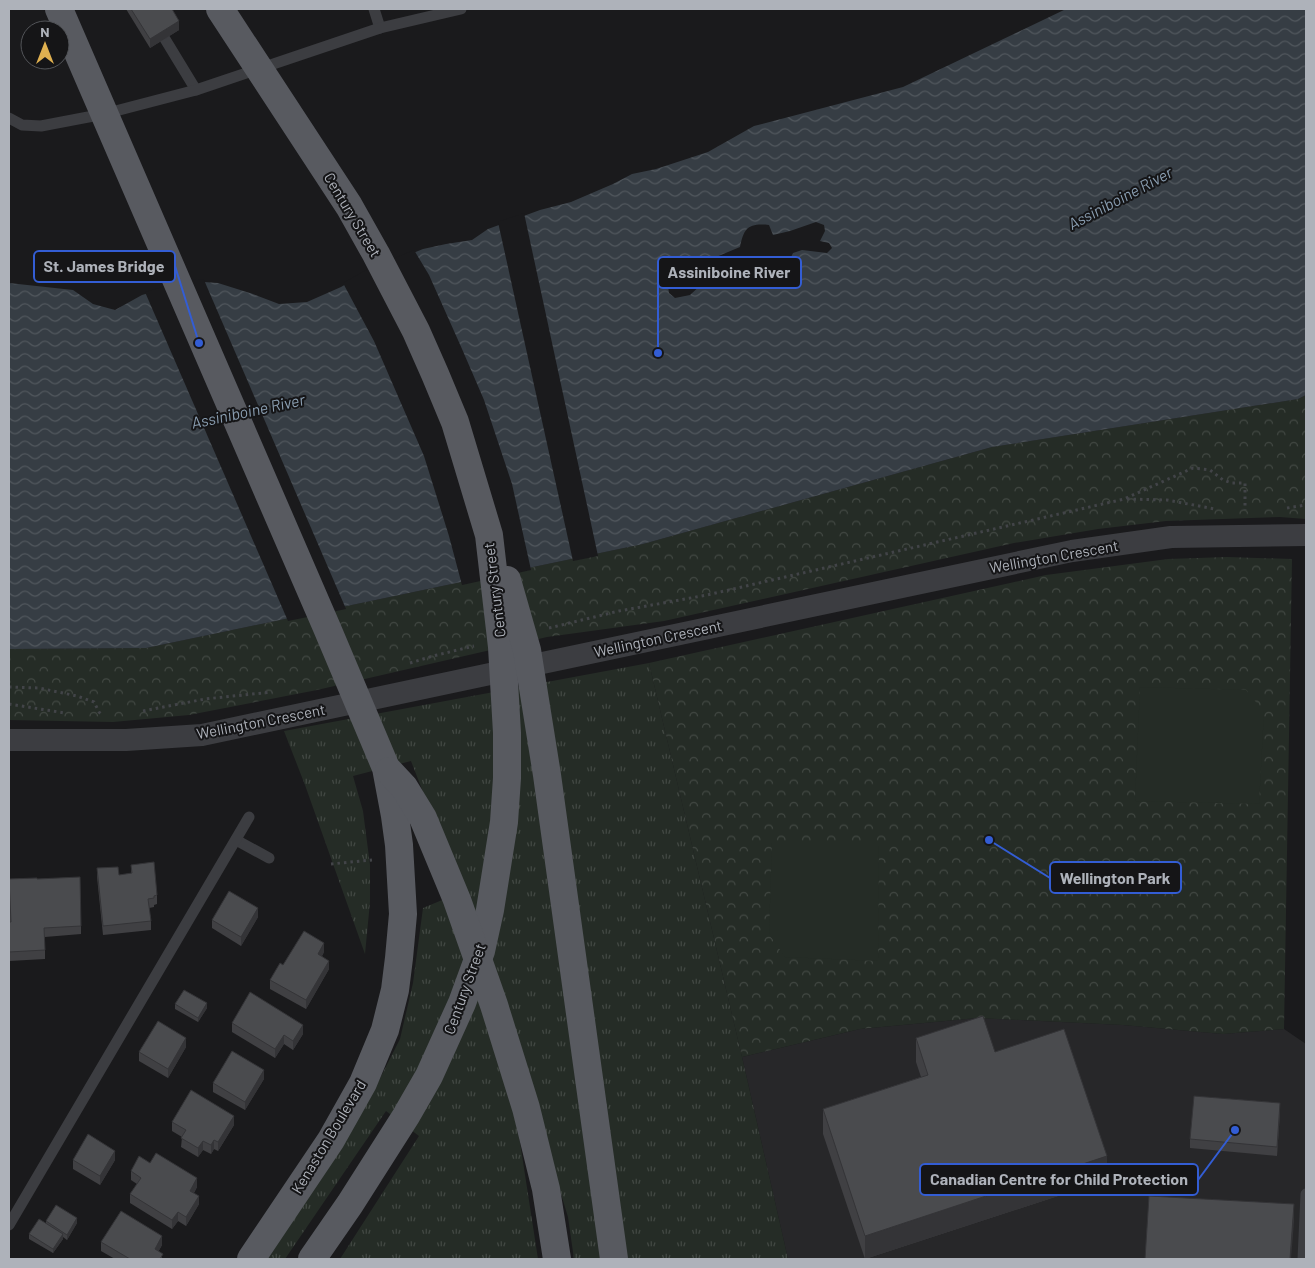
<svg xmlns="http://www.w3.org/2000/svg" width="1315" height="1268" font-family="Barlow,sans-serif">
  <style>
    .built { fill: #272729 }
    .grass { fill: url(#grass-tufts) }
    .forest { fill: url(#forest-crowns) }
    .pitch { fill: #252c26 }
    .water { fill: url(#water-waves); fill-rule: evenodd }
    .pier { fill: #1a1a1c }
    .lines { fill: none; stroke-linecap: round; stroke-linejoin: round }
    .path { stroke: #424448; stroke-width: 3; stroke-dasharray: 2.5 4; stroke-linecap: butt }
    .service { stroke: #3c3d41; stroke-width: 11 }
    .minor { stroke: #3c3d41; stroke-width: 22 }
    .primary { stroke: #585a60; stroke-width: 28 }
    .wall { fill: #404043 }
    .shaded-wall { fill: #343437 }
    .building { fill: #4a4b4e; stroke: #343437 }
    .labels { text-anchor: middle; stroke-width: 4; stroke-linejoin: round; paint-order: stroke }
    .street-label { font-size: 15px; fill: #aeb2ba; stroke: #151517 }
    .water-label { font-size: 16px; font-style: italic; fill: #8a9eb1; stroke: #151517 }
    .leader { fill: none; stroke: #335dd4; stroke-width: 2 }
    .callout-dot { fill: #335dd4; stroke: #151517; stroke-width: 2 }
    .callout { fill: #151517; stroke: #335dd4; stroke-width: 2 }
    .callout-label { font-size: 16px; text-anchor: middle; font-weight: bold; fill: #aeb2ba }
  </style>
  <defs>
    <pattern id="grass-tufts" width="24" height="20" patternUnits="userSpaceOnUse" patternTransform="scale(1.25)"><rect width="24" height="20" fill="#252c26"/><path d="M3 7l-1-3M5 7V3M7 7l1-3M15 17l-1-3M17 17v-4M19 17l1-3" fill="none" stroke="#424843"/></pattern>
    <pattern id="forest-crowns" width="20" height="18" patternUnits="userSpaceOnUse" patternTransform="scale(1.25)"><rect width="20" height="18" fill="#252c26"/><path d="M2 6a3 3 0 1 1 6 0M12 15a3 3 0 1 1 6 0" fill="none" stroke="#424843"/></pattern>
    <pattern id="water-waves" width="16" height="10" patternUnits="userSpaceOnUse" patternTransform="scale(1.25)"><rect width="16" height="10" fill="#363d44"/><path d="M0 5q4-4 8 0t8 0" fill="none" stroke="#51575d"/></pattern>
  </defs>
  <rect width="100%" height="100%" fill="#1a1a1c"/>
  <path class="built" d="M 977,1018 L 1123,1025 L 1223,1034 L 1284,1029 L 1306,1044 L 1306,1194 L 1303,1259 L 788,1259 L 742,1057 L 860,1029 Z"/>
  <g class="grass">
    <path d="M 649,663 L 742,1057 L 788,1259 L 574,1259 L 568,1217 L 498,985 L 411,761 L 353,776 L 363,811 L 370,865 L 370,902 L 365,954 L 305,785 L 284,731 Z"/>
    <path d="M 447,898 L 500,1058 L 519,1136 L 538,1259 L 340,1259 L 419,1136 L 386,1111 L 285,1259 L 265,1259 L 370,1098 L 400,1039 L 413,983 L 423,908 Z"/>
  </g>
  <g class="forest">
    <path d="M 1306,395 L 1306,519 L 1280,517 L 1166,521 L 1098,529 L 1014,543 L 664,621 L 547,637 L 317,690 L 189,715 L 113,722 L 9,720 L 9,649 L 146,648 L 643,544 L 992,447 L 1298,399 Z"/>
    <path d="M 1227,557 L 1292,559 L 1284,1029 L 1223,1034 L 1123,1025 L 977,1018 L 860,1029 L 742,1057 L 649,663 L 1046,575 L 1168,559 Z"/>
  </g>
  <g class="pitch">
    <path d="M 1140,687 L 1246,690 L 1264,712 L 1259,804 L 1135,801 Z"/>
    <path d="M 772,843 L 879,843 L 878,961 L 785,957 L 769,934 Z"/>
  </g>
  <path class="water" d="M 1066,9 L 1306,9 L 1306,395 L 1298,399 L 992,447 L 643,544 L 146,648 L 9,649 L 9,283 L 73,290 L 93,304 L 115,310 L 142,295 L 190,281 L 218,283 L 253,294 L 279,304 L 307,302 L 341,287 L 369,271 L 423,249 L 446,244 L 472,240 L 488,229 L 540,210 L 571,202 L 613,184 L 632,174 L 656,169 L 708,152 L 754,126 L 903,87 ZM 816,222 L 824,225 L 825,231 L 820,241 L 829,243 L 832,248 L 827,253 L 802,250 L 793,253 L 785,270 L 778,273 L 770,269 L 757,271 L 738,280 L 702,284 L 690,295 L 675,298 L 669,293 L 668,286 L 672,280 L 683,274 L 702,278 L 716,257 L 740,247 C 744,228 748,223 769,225 L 773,235 L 790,231 Z"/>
  <g class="pier">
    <path d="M 524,213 L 598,556 L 573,561 L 498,222 Z"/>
    <path d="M 414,250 L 429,275 L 462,349 L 484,400 L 512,484 L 531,570 L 462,585 L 449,536 L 424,456 L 374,341 L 343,283 L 368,269 Z"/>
    <path d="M 190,279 L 204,280 L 346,609 L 288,621 L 145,292 Z"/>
  </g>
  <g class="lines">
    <g class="path">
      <path d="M 1127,499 L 1167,500 L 1215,509"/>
      <path d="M 1287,508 L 1306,505"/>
      <path d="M 549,628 L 619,611 L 707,595 L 1107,503 L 1124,499 L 1193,468 L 1210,470 L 1223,480 L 1232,483 L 1245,483 L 1245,510"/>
      <path d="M 410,663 L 433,656 L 474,646"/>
      <path d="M 9,687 L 39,688 L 77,696 L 94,702 L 99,712 L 101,714"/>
      <path d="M 9,704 L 65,713"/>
      <path d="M 143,711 L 205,699 L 272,692"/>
      <path d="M 331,864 L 372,860"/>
    </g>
    <g class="service">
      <path d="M 374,9 L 380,28"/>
      <path d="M 165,39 L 196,90"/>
      <path d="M 9,118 L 22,125 L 41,126 L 104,114 L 196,90 L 380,28 L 461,9"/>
      <path d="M 236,840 L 269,858"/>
      <path d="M 9,1225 L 249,817"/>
      <path d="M 1303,1259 L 1306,1194"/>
    </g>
    <path class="minor" d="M 9,740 L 126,740 L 202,735 L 1072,551 L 1171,537 L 1306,535"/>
    <g class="primary">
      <path d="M 59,9 L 327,628 L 386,768 L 395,816 L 399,845 L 403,914 L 399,958 L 395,990 L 385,1030 L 363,1083 L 349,1108 L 331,1140 L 251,1259"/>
      <path d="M 220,9 L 349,206 L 376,254 L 416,331 L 435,374 L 455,422 L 489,535 L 502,647 L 507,733 L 507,778 L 504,822 L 490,910 L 481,951 L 462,1003 L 429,1076 L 406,1116 L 350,1204 L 312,1259"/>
      <path d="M 507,580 L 527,650 L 547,775 L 614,1259"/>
      <path d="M 389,771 L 404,787 L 423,818 L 457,900 L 494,1005 L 526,1108 L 546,1189 L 557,1259"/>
    </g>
  </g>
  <g class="wall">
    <path d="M 126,9 L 172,9 L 179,30 L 150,48 Z"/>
    <path d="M 131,865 L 157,895 L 157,904 L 154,905 L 154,907 L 149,908 L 151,921 L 151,930 L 103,935 L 97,877 L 97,868 L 119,875 L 131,874 Z"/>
    <path d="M 9,879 L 37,879 L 81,926 L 81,934 L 45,937 L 45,959 L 9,961 L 9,922 L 10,922 L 9,898 Z"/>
    <path d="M 258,917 L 241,946 L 212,928 L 212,920 Z"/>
    <path d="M 324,952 L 322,956 L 329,969 L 306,1009 L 270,989 L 270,980 L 283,965 Z"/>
    <path d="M 175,1004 L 207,1008 L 198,1022 L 175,1009 Z"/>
    <path d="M 232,1023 L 303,1034 L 293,1050 L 284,1044 L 275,1058 L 232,1032 Z"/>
    <path d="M 916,1038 L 1107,1180 L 865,1259 L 823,1134 L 823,1109 L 921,1077 L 916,1062 Z"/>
    <path d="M 186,1047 L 168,1078 L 139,1061 L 139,1052 Z"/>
    <path d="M 264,1079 L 245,1110 L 213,1092 L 213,1083 Z"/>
    <path d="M 1280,1112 L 1277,1156 L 1190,1148 L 1190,1139 Z"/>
    <path d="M 172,1122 L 234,1125 L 218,1151 L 214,1149 L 211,1154 L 203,1150 L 198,1157 L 181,1147 L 182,1137 L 172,1131 Z"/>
    <path d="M 73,1160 L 115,1160 L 100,1185 L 73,1169 Z"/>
    <path d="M 150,1163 L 197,1187 L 194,1193 L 199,1204 L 186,1226 L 178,1221 L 172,1229 L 130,1203 L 130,1194 L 137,1184 L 131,1180 L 131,1171 Z"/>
    <path d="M 46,1221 L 77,1223 L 67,1240 L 63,1237 L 63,1239 L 53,1253 L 29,1239 L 29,1234 L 46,1223 Z"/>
    <path d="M 101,1242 L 162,1245 L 158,1252 L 163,1259 L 115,1259 L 101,1251 Z"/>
  </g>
  <g class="shaded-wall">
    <path d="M 179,21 L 179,30 L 150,48 L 150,39 Z"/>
    <path d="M 258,908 L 258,917 L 241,946 L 241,937 Z"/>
    <path d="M 324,943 L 324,952 L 318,963 L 318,954 Z"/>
    <path d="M 329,961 L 329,969 L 306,1009 L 306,1000 Z"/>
    <path d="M 207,1003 L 207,1008 L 198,1022 L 198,1018 Z"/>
    <path d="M 303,1025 L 303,1034 L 293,1050 L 293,1041 Z"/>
    <path d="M 284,1035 L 284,1044 L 275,1058 L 275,1049 Z"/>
    <path d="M 186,1038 L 186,1047 L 168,1078 L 168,1069 Z"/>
    <path d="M 264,1070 L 264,1079 L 245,1110 L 245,1102 Z"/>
    <path d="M 1280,1103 L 1280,1112 L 1277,1156 L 1277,1147 Z"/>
    <path d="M 234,1116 L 234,1125 L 218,1151 L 218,1142 Z"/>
    <path d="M 214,1140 L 214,1149 L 211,1154 L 211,1145 Z"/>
    <path d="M 203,1141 L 203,1150 L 198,1157 L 198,1148 Z"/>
    <path d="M 115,1151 L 115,1160 L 100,1185 L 100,1176 Z"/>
    <path d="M 1107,1156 L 1107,1180 L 865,1259 L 865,1236 Z"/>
    <path d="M 197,1178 L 197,1187 L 190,1200 L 190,1191 Z"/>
    <path d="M 199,1196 L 199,1204 L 186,1226 L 186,1217 Z"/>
    <path d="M 1294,1204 L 1294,1222 L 1291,1259 L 1290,1259 Z"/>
    <path d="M 178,1212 L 178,1221 L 172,1229 L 172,1220 Z"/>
    <path d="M 77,1218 L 77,1223 L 67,1240 L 67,1235 Z"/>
    <path d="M 63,1234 L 63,1239 L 53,1253 L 53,1249 Z"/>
    <path d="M 162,1236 L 162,1245 L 155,1258 L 155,1249 Z"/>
  </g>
  <g class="building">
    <path d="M 131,9 L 172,9 L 179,21 L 150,39 Z"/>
    <path d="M 154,862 L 157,895 L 154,896 L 154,898 L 148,899 L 151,921 L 103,926 L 97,868 L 118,867 L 119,875 L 132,873 L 131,865 Z"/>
    <path d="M 80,877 L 81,926 L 44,928 L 45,950 L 9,952 L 9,922 L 11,922 L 9,879 L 37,878 L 37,879 Z"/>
    <path d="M 229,891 L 258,908 L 241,937 L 212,920 Z"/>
    <path d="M 304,931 L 324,943 L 318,954 L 329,961 L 306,1000 L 270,980 L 280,963 L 283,965 Z"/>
    <path d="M 184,990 L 207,1003 L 198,1018 L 175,1004 Z"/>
    <path d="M 250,992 L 303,1025 L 293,1041 L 284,1035 L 275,1049 L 232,1023 Z"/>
    <path d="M 983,1016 L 995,1052 L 1064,1029 L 1107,1156 L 865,1236 L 823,1109 L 928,1075 L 916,1038 Z"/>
    <path d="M 158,1021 L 186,1038 L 168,1069 L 139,1052 Z"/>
    <path d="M 232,1051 L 264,1070 L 245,1102 L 213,1083 Z"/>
    <path d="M 191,1090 L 234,1116 L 218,1142 L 214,1140 L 211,1145 L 203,1141 L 198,1148 L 181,1138 L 186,1130 L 172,1122 Z"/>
    <path d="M 1194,1096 L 1280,1103 L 1277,1147 L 1190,1139 Z"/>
    <path d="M 88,1134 L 115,1151 L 100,1176 L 73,1160 Z"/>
    <path d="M 156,1153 L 197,1178 L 190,1191 L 199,1196 L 186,1217 L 178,1212 L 172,1220 L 130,1194 L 141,1178 L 131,1171 L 139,1156 L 150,1163 Z"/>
    <path d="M 1149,1196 L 1294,1204 L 1290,1259 L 1145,1259 Z"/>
    <path d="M 56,1205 L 77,1218 L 67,1235 L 46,1221 Z"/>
    <path d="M 121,1211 L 162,1236 L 155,1249 L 163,1254 L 160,1259 L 130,1259 L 101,1242 Z"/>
    <path d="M 39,1219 L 63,1234 L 53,1249 L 29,1234 Z"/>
  </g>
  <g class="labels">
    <g class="street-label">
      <text transform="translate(352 215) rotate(59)" y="5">Century Street</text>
      <text transform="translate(1054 557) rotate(-10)" y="5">Wellington Crescent</text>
      <text transform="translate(495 590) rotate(-97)" y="5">Century Street</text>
      <text transform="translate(658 639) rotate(-12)" y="5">Wellington Crescent</text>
      <text transform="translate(261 722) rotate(-11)" y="5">Wellington Crescent</text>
      <text transform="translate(465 989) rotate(-70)" y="5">Century Street</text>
      <text transform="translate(329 1137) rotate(-59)" y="5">Kenaston Boulevard</text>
    </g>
    <g class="water-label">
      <text transform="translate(1120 198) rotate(-28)" y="6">Assiniboine River</text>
      <text transform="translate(248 411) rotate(-12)" y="6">Assiniboine River</text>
    </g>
  </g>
  <path class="leader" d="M199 343L175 266M658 353L658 272M989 840L1050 878M1235 1130L1198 1180"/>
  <g class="callout-dot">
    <circle cx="199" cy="343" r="5"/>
    <circle cx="658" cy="353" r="5"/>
    <circle cx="989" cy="840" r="5"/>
    <circle cx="1235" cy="1130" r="5"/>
  </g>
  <g class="callout">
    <rect x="34" y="251" width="141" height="31" rx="5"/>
    <rect x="658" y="257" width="143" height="31" rx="5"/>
    <rect x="1050" y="862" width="131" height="31" rx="5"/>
    <rect x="920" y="1164" width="278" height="31" rx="5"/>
  </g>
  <g class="callout-label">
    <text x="104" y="272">St. James Bridge</text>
    <text x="729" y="278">Assiniboine River</text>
    <text x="1115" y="884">Wellington Park</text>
    <text x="1059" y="1185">Canadian Centre for Child Protection</text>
  </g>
  <rect width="1315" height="1268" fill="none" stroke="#aeb2ba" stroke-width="20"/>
  <g transform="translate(45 45)"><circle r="24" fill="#151517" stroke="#525458"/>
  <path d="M0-4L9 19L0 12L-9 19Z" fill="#dfb050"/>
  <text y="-8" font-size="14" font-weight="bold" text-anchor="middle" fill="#aeb2ba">N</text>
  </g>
</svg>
